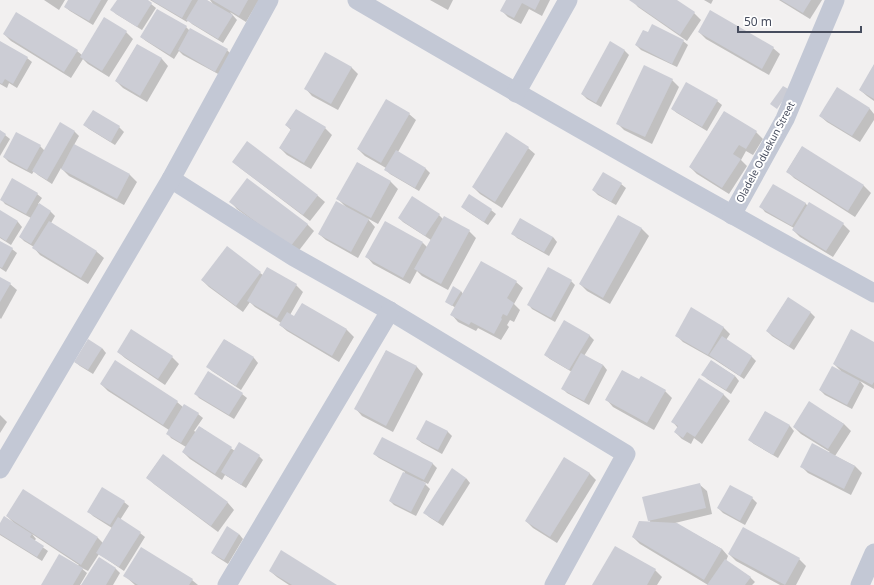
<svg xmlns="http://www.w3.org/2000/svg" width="874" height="585" font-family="'Noto Sans',sans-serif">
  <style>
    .shadow { fill: #0003 }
    .building { fill: #cccdd5 }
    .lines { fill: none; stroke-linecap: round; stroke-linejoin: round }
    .minor { stroke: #c3c8d5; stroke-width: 19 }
    .labels { text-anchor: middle; stroke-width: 4; stroke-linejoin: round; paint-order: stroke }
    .street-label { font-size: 10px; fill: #474d5e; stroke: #fff }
  </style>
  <rect width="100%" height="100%" fill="#f2f0f0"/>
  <g class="shadow">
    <path d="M 44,0 L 65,0 L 59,10 Z"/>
    <path d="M 69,0 L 108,0 L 93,25 L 70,11 L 65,7 Z"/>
    <path d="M 118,0 L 146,0 L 156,8 L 142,30 L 116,14 L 112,10 Z"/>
    <path d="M 150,0 L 206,0 L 213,4 L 210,0 L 259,0 L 246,22 L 230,12 L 237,20 L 223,43 L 192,24 L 188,20 L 187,22 Z"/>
    <path d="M 430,0 L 453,0 L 448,10 Z"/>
    <path d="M 507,0 L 550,0 L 542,16 L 529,9 L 521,24 L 508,17 L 502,11 Z"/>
    <path d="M 632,0 L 675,0 L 694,13 L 701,20 L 687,41 L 638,7 Z"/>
    <path d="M 704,0 L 713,0 L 711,4 Z"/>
    <path d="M 779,0 L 822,0 L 810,19 Z"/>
    <path d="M 186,27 L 190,31 L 227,50 L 232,55 L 220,75 L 183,55 L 179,51 L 174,59 L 146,41 L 141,37 Z"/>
    <path d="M 126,32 L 133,39 L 109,77 L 88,64 L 83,59 L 71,78 L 11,41 L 4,34 L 77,51 L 82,55 Z"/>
    <path d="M 699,32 L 773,48 L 780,54 L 769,75 L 706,39 Z"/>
    <path d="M 683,41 L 688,45 L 677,67 L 641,50 L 636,45 Z"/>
    <path d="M 0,42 L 27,58 L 32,62 L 17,88 L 9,83 L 7,88 L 0,84 Z"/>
    <path d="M 610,43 L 625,51 L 629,55 L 601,107 L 587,99 L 582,94 Z"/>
    <path d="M 137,45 L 162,59 L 168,66 L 147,102 L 123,88 L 116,81 Z"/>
    <path d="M 874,65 L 874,101 L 867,96 L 860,90 Z"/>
    <path d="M 351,67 L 358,74 L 338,110 L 312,96 L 306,89 Z"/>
    <path d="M 672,80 L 679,87 L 652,144 L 624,130 L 618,124 Z"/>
    <path d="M 837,89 L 870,109 L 874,114 L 874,120 L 860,142 L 827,122 L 820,116 Z"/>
    <path d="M 717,101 L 722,105 L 707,131 L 677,113 L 672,109 Z"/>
    <path d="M 296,110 L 325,128 L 332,135 L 311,169 L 287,155 L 280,148 L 291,130 L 286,125 Z"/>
    <path d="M 724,112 L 756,132 L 763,139 L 753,155 L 746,151 L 741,160 L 747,166 L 729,194 L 697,174 L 690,167 Z"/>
    <path d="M 409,114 L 416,120 L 398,152 L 426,169 L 430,173 L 419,191 L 390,174 L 386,170 L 386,168 L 365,156 L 358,149 Z"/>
    <path d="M 60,124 L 75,132 L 79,136 L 74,145 L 130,175 L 137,182 L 124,205 L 69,176 L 61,168 L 52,184 L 38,175 L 34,171 L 32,174 L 9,162 L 4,157 L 40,146 L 45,151 Z"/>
    <path d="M 84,125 L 119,127 L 124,132 L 115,145 L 89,129 Z"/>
    <path d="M 0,131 L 10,139 L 0,156 Z"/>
    <path d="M 247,143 L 318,196 L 325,202 L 310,221 L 240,168 L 233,162 Z"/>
    <path d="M 802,147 L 864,186 L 871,193 L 855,217 L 794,178 L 787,171 Z"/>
    <path d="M 528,148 L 535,154 L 502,208 L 480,194 L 473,187 Z"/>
    <path d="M 358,163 L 391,182 L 398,189 L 378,224 L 367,218 L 375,227 L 358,258 L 326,240 L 319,234 L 347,208 L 338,199 Z"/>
    <path d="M 621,184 L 626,188 L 616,205 L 598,195 L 593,190 Z"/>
    <path d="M 37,194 L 42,198 L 38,204 L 51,212 L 55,216 L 51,223 L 97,252 L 104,258 L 88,284 L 40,255 L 34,248 L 34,247 L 24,241 L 20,237 L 31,218 L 5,204 L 1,199 Z"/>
    <path d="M 231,202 L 307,224 L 314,231 L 297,253 L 237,209 Z"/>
    <path d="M 805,203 L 808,206 L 843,224 L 850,231 L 833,257 L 800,237 L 793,230 L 794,228 L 765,212 L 761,207 Z"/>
    <path d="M 462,207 L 491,210 L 496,214 L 488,225 L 467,211 Z"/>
    <path d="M 0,212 L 18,222 L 22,227 L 11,245 L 0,238 Z"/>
    <path d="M 439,215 L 443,219 L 469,231 L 476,238 L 448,290 L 422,276 L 417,271 L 410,284 L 373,264 L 367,257 L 423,243 L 427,247 L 431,240 L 403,222 L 399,218 Z"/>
    <path d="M 619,216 L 642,229 L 649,236 L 610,304 L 587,291 L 580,284 Z"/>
    <path d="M 512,233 L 553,237 L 557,242 L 549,256 L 517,238 Z"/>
    <path d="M 0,242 L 12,249 L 17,253 L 6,272 L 0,268 Z"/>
    <path d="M 267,268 L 296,285 L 303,292 L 290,315 L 294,318 L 302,304 L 347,330 L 354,337 L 339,362 L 287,331 L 280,325 L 281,323 L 255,307 L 250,302 L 243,312 L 209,287 L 202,280 L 260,273 L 263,275 Z"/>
    <path d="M 0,278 L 10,284 L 17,290 L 1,319 L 0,318 Z"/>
    <path d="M 571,281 L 575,285 L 555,322 L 532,309 L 528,304 Z"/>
    <path d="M 516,282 L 523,288 L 514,304 L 520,310 L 514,322 L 510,320 L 507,325 L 509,327 L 501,340 L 478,328 L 476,331 L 458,322 L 452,315 L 456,308 L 448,303 L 461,291 L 463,294 Z"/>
    <path d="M 788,298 L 811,313 L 815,317 L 794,350 L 772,336 L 767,331 Z"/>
    <path d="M 723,327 L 730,334 L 726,340 L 752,357 L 756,361 L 744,379 L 715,360 L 683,342 L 676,335 Z"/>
    <path d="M 589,335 L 594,340 L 584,356 L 603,365 L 607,370 L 589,405 L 567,393 L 563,389 L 572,372 L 550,359 L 545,355 Z"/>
    <path d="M 225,340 L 254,358 L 258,363 L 241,390 L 212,371 L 208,367 Z"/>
    <path d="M 874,343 L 874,389 L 860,381 L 864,386 L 852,409 L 825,395 L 820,390 L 841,371 L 834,364 Z"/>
    <path d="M 102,348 L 106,353 L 93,374 L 80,366 L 75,362 Z"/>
    <path d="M 386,351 L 417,367 L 423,374 L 393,432 L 362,416 L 356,409 Z"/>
    <path d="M 118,352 L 172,357 L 179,364 L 165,385 L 125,358 Z"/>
    <path d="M 711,361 L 735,376 L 739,381 L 731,394 L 707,379 L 703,374 Z"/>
    <path d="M 101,384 L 177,402 L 183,407 L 198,414 L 203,418 L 194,431 L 196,432 L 200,427 L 235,451 L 259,456 L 263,460 L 246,488 L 225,475 L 222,480 L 190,459 L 183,452 L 186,447 L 171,438 L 167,433 L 169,430 L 108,391 Z"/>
    <path d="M 665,391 L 672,398 L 654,430 L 613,407 L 607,400 Z"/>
    <path d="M 195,393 L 242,394 L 247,398 L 234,419 L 199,398 Z"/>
    <path d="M 723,394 L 730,401 L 702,444 L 694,438 L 691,444 L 682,439 L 675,432 L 678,428 L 672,421 Z"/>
    <path d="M 809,403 L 844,424 L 851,431 L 835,456 L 855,466 L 862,473 L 851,495 L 808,473 L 801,466 L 830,452 L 801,434 L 794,427 Z"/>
    <path d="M 765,412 L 790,426 L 794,431 L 778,458 L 754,444 L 749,440 Z"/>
    <path d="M 0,415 L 7,422 L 0,433 Z"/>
    <path d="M 447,431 L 452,436 L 442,454 L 422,443 L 417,439 Z"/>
    <path d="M 374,454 L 432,463 L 437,468 L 428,484 L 422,481 L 430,489 L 416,516 L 394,505 L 390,501 L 405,472 L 379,458 Z"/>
    <path d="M 163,455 L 228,503 L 234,510 L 218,532 L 154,484 L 147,477 Z"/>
    <path d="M 589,473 L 596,480 L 557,543 L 533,528 L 526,521 Z"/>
    <path d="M 466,478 L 470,483 L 443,526 L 429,517 L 425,513 Z"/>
    <path d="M 700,485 L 707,491 L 712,514 L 675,523 L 722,549 L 728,556 L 726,561 L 750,577 L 755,582 L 752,585 L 708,585 L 640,544 L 633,537 L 651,523 L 649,520 Z"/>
    <path d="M 23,491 L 98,538 L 103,543 L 112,528 L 93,516 L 89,512 L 124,502 L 129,506 L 120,520 L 140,533 L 145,537 L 124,571 L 99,554 L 88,571 L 80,567 L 87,573 L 80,585 L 42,585 L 79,565 L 32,534 L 36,539 L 34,541 L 48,551 L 42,561 L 0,535 L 0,525 L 14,523 L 7,516 Z"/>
    <path d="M 752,498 L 757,503 L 745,525 L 723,513 L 718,508 Z"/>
    <path d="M 239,534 L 243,539 L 228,564 L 217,557 L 212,553 Z"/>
    <path d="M 729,554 L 799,559 L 806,566 L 796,585 L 780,585 L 736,561 Z"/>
    <path d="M 99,558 L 116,569 L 120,573 L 113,585 L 82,585 Z"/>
    <path d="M 655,570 L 662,577 L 657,585 L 593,585 Z"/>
    <path d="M 270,571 L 335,585 L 289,585 L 277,577 Z"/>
    <path d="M 125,576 L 192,580 L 198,585 L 135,585 Z"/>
  </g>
  <g class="building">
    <path d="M 68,0 L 101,0 L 89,21 L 64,7 Z"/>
    <path d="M 117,0 L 148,0 L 152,3 L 137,27 L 110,10 Z"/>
    <path d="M 151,0 L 192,0 L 182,18 Z"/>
    <path d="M 198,0 L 207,0 L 233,15 L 218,39 L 186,20 Z"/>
    <path d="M 212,0 L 248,0 L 239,16 Z"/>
    <path d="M 506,0 L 540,0 L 535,10 L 522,3 L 514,18 L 500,11 Z"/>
    <path d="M 629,0 L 677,0 L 695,12 L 680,35 Z"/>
    <path d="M 781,0 L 811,0 L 803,13 Z"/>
    <path d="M 157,9 L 187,26 L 170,55 L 140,37 Z"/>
    <path d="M 710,10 L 774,47 L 762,69 L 698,32 Z"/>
    <path d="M 16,12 L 78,50 L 64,72 L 3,34 Z"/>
    <path d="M 104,17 L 127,31 L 102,71 L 80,57 Z"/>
    <path d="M 652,24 L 684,40 L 672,64 L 635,45 L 643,30 L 648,32 Z"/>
    <path d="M 190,28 L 228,49 L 215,72 L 178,50 Z"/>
    <path d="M 0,41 L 28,57 L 13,84 L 5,79 L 2,84 L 0,83 Z"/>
    <path d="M 610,41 L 625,50 L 596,103 L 581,94 Z"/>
    <path d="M 137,44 L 162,58 L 140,96 L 115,81 Z"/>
    <path d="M 325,52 L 352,67 L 331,104 L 304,89 Z"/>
    <path d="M 874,64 L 874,99 L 859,90 Z"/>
    <path d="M 644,65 L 673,79 L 645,137 L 616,124 Z"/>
    <path d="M 686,82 L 718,100 L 702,127 L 671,109 Z"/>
    <path d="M 783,86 L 790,90 L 777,109 L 770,104 Z"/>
    <path d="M 837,87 L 870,108 L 852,136 L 819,116 Z"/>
    <path d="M 386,99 L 410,113 L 381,163 L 357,149 Z"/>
    <path d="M 296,109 L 326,127 L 304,163 L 279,148 L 291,129 L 285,125 Z"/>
    <path d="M 93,110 L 120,126 L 111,142 L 83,125 Z"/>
    <path d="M 724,111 L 757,131 L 746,149 L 739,145 L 733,154 L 741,159 L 722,188 L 689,167 Z"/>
    <path d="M 60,122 L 75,131 L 47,180 L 32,171 Z"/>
    <path d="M 0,130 L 6,134 L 0,144 Z"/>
    <path d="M 16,132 L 41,145 L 27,170 L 3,157 Z"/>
    <path d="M 506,132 L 529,147 L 495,202 L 472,187 Z"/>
    <path d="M 247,141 L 318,195 L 303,215 L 232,162 Z"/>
    <path d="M 74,144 L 130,174 L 117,199 L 61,169 Z"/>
    <path d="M 802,146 L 864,185 L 848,211 L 786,172 Z"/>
    <path d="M 396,150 L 426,168 L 415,188 L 384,170 Z"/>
    <path d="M 357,162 L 391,181 L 371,218 L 336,199 Z"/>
    <path d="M 603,172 L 622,183 L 611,202 L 592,190 Z"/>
    <path d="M 12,178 L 38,193 L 26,214 L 0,200 Z"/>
    <path d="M 247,178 L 308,224 L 290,247 L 229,202 Z"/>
    <path d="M 773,184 L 806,203 L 792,226 L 759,207 Z"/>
    <path d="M 469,194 L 492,209 L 484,222 L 461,207 Z"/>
    <path d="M 412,196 L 440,214 L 425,236 L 398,218 Z"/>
    <path d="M 336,201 L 369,219 L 351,252 L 318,234 Z"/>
    <path d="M 809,202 L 844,223 L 826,251 L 792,230 Z"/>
    <path d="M 39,203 L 51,211 L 31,244 L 19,237 Z"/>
    <path d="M 0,210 L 18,221 L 6,241 L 0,237 Z"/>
    <path d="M 618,215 L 642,228 L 603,298 L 579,284 Z"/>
    <path d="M 444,216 L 470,230 L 441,284 L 414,269 Z"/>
    <path d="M 520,218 L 553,237 L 544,252 L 511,234 Z"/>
    <path d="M 49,221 L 97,251 L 81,278 L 32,248 Z"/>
    <path d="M 385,221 L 423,242 L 403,278 L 365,257 Z"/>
    <path d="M 0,241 L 13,248 L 2,268 L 0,267 Z"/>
    <path d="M 227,246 L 261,272 L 236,306 L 201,280 Z"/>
    <path d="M 481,261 L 517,281 L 507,298 L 514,303 L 507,316 L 503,314 L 501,318 L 502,319 L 494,334 L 471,322 L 469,325 L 450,315 Z"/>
    <path d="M 267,267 L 297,284 L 277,318 L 247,301 Z"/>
    <path d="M 548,267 L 572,280 L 551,318 L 527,305 Z"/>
    <path d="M 0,277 L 11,283 L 0,302 Z"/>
    <path d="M 453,286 L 461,291 L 452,306 L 445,302 Z"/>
    <path d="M 788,297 L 811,312 L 789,346 L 766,331 Z"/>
    <path d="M 302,303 L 347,329 L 332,356 L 279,325 L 287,312 L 294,316 Z"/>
    <path d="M 691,307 L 724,327 L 708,355 L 675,336 Z"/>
    <path d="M 564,320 L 590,335 L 569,370 L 544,355 Z"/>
    <path d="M 131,329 L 173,356 L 158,379 L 117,352 Z"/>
    <path d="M 851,329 L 874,342 L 874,382 L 872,385 L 833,364 Z"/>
    <path d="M 722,336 L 752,356 L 740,376 L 709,355 Z"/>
    <path d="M 88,339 L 102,348 L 88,370 L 74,362 Z"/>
    <path d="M 224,339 L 254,357 L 236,386 L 206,367 Z"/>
    <path d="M 386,350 L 417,366 L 386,426 L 354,409 Z"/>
    <path d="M 581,353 L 603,365 L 584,401 L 561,389 Z"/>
    <path d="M 115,360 L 178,401 L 163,425 L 100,384 Z"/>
    <path d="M 711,360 L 735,376 L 726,390 L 701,375 Z"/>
    <path d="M 832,366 L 860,381 L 847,405 L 819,390 Z"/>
    <path d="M 622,370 L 639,379 L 641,376 L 666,390 L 647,423 L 605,400 Z"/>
    <path d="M 208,371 L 243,393 L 229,415 L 194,394 Z"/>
    <path d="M 699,378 L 724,394 L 695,437 L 687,432 L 683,438 L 674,432 L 678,426 L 671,422 Z"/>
    <path d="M 809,401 L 844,424 L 828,449 L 793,427 Z"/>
    <path d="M 184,404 L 199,413 L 181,443 L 166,434 Z"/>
    <path d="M 765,411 L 790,425 L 773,455 L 748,440 Z"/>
    <path d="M 426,420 L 448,431 L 438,450 L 416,439 Z"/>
    <path d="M 199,426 L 232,447 L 215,474 L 182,452 Z"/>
    <path d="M 382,437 L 433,463 L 424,480 L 373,454 Z"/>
    <path d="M 239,442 L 260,455 L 241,485 L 221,472 Z"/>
    <path d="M 812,443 L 855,466 L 844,489 L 800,467 Z"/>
    <path d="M 163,454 L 228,502 L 211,526 L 146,478 Z"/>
    <path d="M 564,457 L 590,473 L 550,537 L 525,521 Z"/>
    <path d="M 452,468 L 466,478 L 438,522 L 423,513 Z"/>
    <path d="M 403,472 L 426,483 L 411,512 L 389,501 Z"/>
    <path d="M 700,483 L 706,508 L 648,521 L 642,497 Z"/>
    <path d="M 730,485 L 753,497 L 740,521 L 717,508 Z"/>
    <path d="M 102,487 L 125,501 L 110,525 L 87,512 Z"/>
    <path d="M 23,489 L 98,537 L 81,565 L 6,516 Z"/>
    <path d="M 4,516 L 32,534 L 30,537 L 44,546 L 37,557 L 0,534 L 0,523 Z"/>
    <path d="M 118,517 L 141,532 L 119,567 L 96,553 Z"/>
    <path d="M 639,521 L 677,523 L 722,549 L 704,580 L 632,537 Z"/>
    <path d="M 227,526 L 239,534 L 224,560 L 211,553 Z"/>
    <path d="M 743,527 L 800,558 L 785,585 L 728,554 Z"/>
    <path d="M 615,546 L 656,569 L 647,585 L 592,585 Z"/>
    <path d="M 141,547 L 193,579 L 189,585 L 138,585 L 123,576 Z"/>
    <path d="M 281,550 L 337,585 L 292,585 L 269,571 Z"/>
    <path d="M 59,554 L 83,568 L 73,585 L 41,585 Z"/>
    <path d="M 99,557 L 116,568 L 106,585 L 81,585 Z"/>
    <path d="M 725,559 L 751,577 L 745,585 L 707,585 Z"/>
  </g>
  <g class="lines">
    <g class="minor">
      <path d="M 357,0 C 528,100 700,198 874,293"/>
      <path d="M 516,93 L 568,0"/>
      <path d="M 171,179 L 294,257 L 390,311 L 626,454 L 554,585"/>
      <path d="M 732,215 L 785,119 L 835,0"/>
      <path d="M 0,469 L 171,179 L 269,0"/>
      <path d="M 227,585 L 390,311"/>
      <path d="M 860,585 L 874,553"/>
    </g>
  </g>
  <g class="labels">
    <g class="street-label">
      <text transform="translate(765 152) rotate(-62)" y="4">Oladele Oduekun Street</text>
    </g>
  </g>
  <path d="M738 26v6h123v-6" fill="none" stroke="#474d5e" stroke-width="2"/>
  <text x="744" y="26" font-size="12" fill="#474d5e" stroke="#ffffff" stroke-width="3" paint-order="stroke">50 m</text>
</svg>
